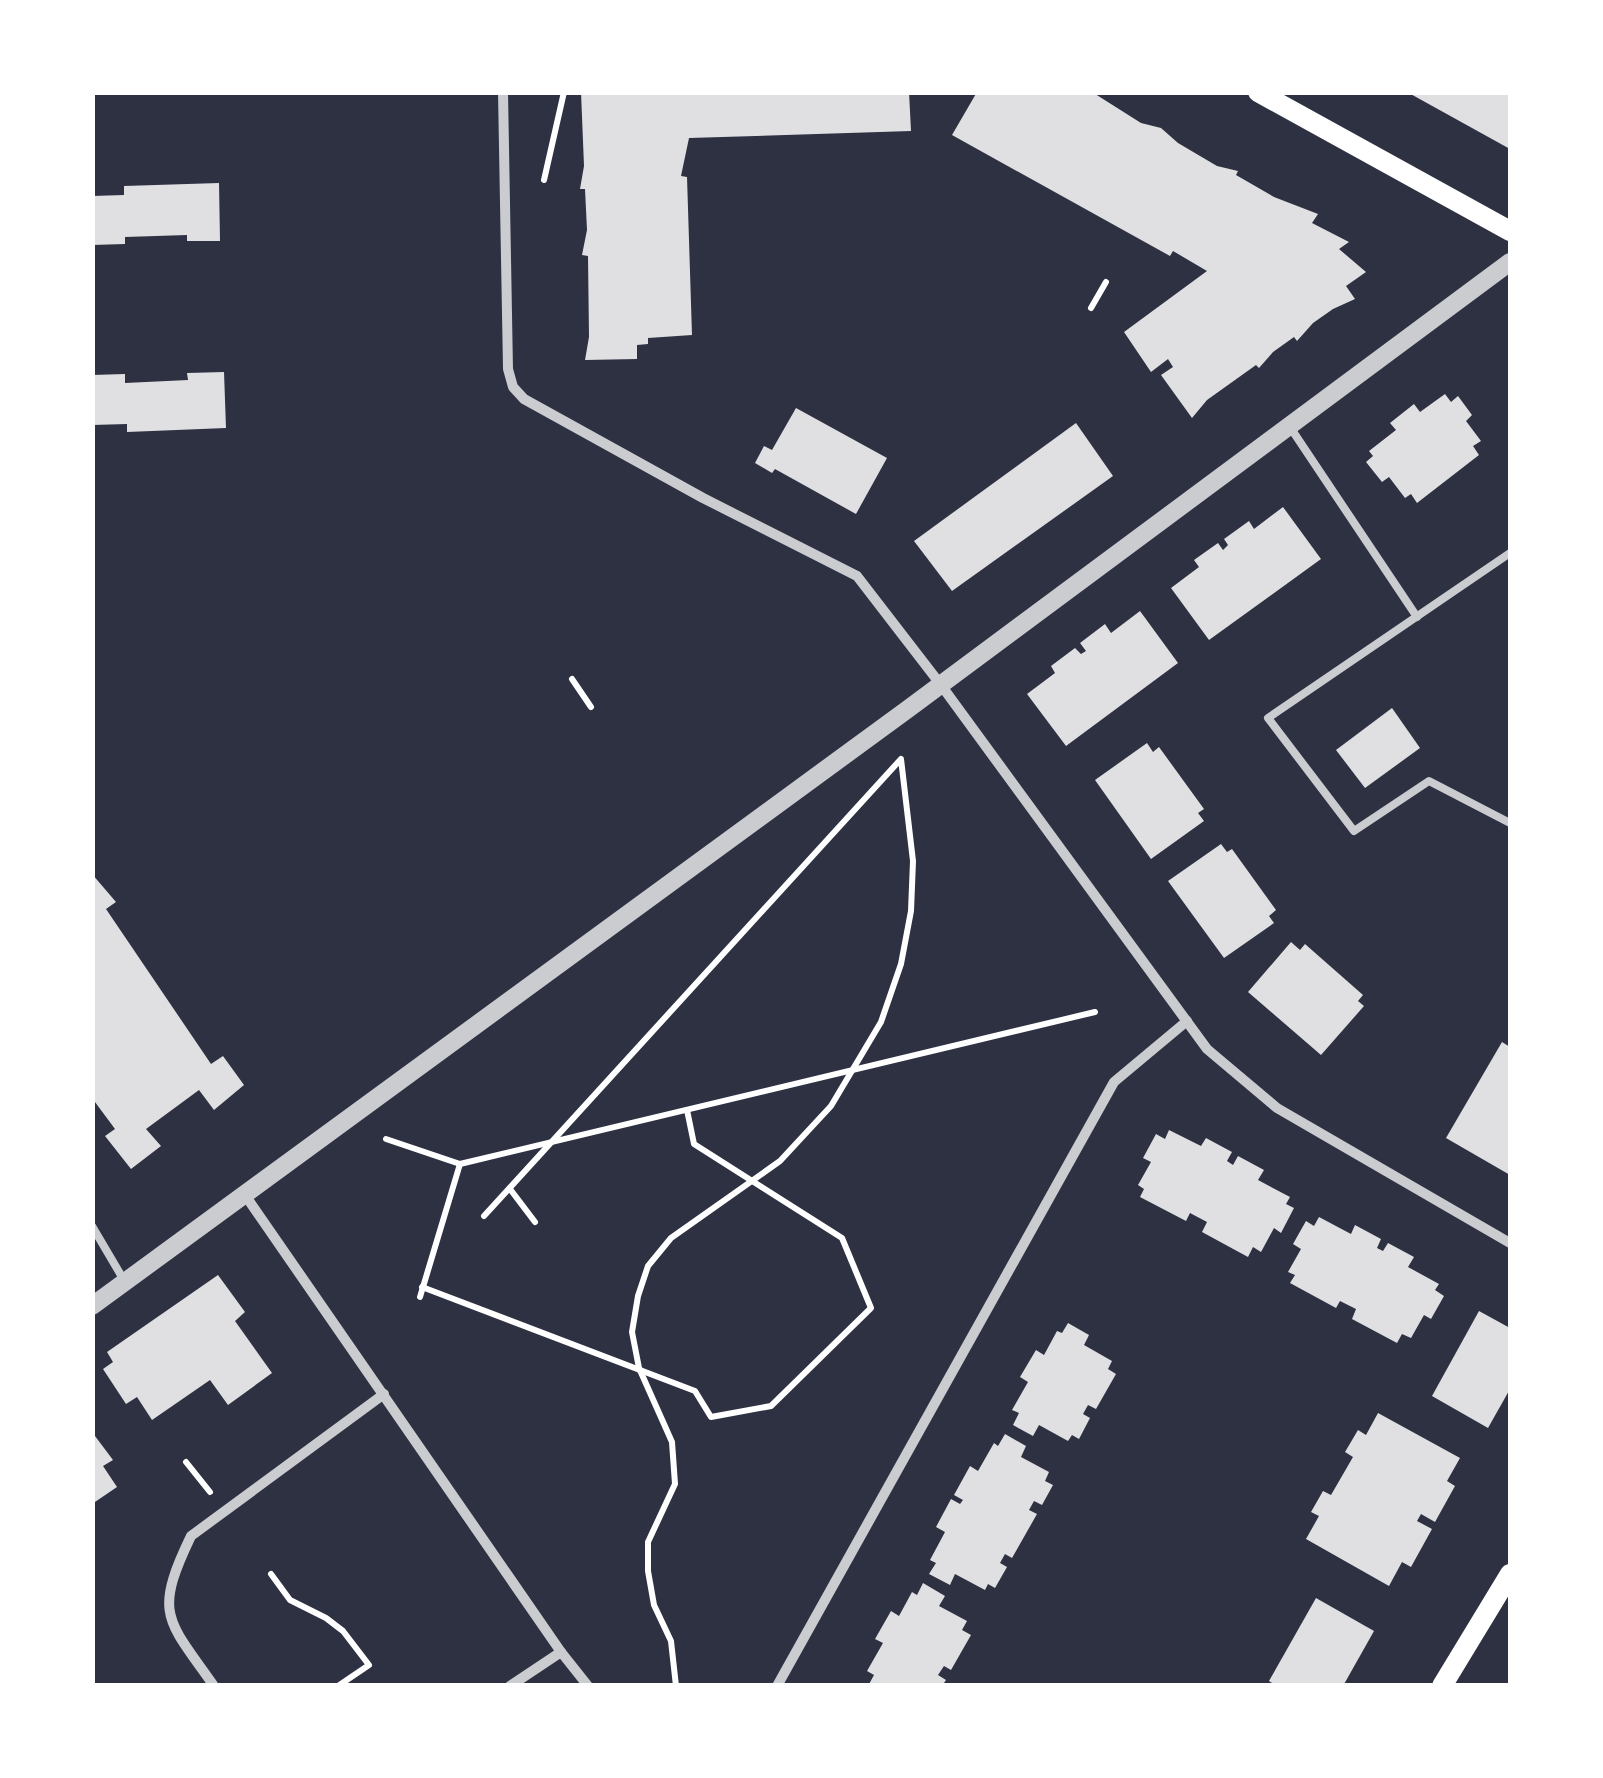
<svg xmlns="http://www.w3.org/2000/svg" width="1603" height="1778" font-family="Karla,sans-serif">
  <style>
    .building { fill: #e0e0e3 }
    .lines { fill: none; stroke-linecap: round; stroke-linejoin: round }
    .path { stroke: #fff; stroke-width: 6 }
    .service { stroke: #caccd0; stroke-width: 8 }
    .minor { stroke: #caccd0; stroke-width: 10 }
    .tertiary { stroke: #caccd0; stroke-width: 18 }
    .secondary { stroke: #fff; stroke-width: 20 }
  </style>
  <rect width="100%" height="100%" fill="#2d3142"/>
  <g class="building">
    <path d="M 581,92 L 909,92 L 911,131 L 689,138 L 681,176 L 687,177 L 692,335 L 648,338 L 648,344 L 637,345 L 637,359 L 585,360 L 589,337 L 588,256 L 582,255 L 587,230 L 585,189 L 580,189 L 584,166 Z"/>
    <path d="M 977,92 L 1092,92 L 1141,123 L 1161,128 L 1178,143 L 1217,166 L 1238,171 L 1236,175 L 1274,197 L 1318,214 L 1312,223 L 1349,242 L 1339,249 L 1366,272 L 1346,286 L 1355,299 L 1333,309 L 1313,323 L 1297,341 L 1294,337 L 1273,352 L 1259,368 L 1256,365 L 1207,400 L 1192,418 L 1161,375 L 1173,367 L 1168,359 L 1151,372 L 1124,332 L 1207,271 L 1173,251 L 1170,256 L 952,135 Z"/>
    <path d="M 1407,92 L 1510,92 L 1510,149 Z"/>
    <path d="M 219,183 L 220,241 L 187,241 L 187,235 L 125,237 L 125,244 L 92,245 L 92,196 L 124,195 L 124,186 Z"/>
    <path d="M 224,372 L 226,428 L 127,432 L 127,424 L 92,425 L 92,375 L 125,374 L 125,383 L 188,380 L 187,373 Z"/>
    <path d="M 1445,394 L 1451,402 L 1458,396 L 1472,415 L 1466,421 L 1481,441 L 1473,446 L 1479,455 L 1417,503 L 1411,494 L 1405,498 L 1389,477 L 1382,482 L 1366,462 L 1373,456 L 1369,451 L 1396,430 L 1390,423 L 1414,404 L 1420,412 Z"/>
    <path d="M 796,408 L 887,458 L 856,514 L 775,469 L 772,473 L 755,463 L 764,446 L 772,450 Z"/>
    <path d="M 1076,423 L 1113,476 L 952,591 L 914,541 Z"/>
    <path d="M 1283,507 L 1321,559 L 1209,640 L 1171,588 L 1199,567 L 1194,560 L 1218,543 L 1223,550 L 1228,545 L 1224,539 L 1249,521 L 1254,529 Z"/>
    <path d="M 1140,611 L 1178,663 L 1066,746 L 1027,694 L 1055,673 L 1051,666 L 1075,648 L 1081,654 L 1086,651 L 1080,643 L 1105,624 L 1111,633 Z"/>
    <path d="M 1392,708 L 1420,748 L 1365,788 L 1336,750 Z"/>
    <path d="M 1147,743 L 1153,752 L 1159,747 L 1204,809 L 1198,813 L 1204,821 L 1151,859 L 1095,780 Z"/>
    <path d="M 1221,844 L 1227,852 L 1232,849 L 1276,910 L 1269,916 L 1274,923 L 1224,958 L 1168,881 Z"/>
    <path d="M 92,874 L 116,902 L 106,909 L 211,1064 L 223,1056 L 244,1085 L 214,1110 L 199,1090 L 146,1129 L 161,1146 L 131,1169 L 105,1136 L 115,1129 L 92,1098 Z"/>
    <path d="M 1291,942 L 1300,950 L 1305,944 L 1363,995 L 1358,1001 L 1364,1006 L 1321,1055 L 1248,992 Z"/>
    <path d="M 1502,1042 L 1510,1047 L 1510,1175 L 1446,1138 Z"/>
    <path d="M 1169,1130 L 1201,1146 L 1206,1138 L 1232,1152 L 1227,1161 L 1233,1165 L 1238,1156 L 1264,1170 L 1258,1180 L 1290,1197 L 1286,1204 L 1294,1208 L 1281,1233 L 1274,1228 L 1261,1252 L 1253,1247 L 1248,1257 L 1202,1232 L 1207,1222 L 1190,1213 L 1186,1221 L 1140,1197 L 1144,1189 L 1138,1185 L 1151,1162 L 1143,1158 L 1156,1134 L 1165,1139 Z"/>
    <path d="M 1319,1217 L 1351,1234 L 1355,1225 L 1381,1239 L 1377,1248 L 1383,1251 L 1388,1243 L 1414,1257 L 1408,1267 L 1439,1284 L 1435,1290 L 1444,1296 L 1431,1319 L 1424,1315 L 1411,1338 L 1402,1334 L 1397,1343 L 1352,1319 L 1356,1309 L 1340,1301 L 1336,1308 L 1290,1283 L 1295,1275 L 1288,1272 L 1301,1249 L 1293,1244 L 1306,1221 L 1314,1226 Z"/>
    <path d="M 218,1275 L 245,1312 L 235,1321 L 272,1373 L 228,1405 L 210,1380 L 152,1420 L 137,1397 L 126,1404 L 103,1369 L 113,1362 L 107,1352 Z"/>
    <path d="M 1479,1311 L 1510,1328 L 1510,1389 L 1488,1428 L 1432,1396 Z"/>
    <path d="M 1068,1323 L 1089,1335 L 1084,1345 L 1112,1361 L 1108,1369 L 1116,1374 L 1096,1409 L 1088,1405 L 1083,1414 L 1090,1418 L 1079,1439 L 1072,1435 L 1068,1441 L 1039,1425 L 1033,1436 L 1013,1425 L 1019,1413 L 1012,1410 L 1028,1382 L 1020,1377 L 1036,1350 L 1044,1355 L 1057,1331 L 1062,1333 Z"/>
    <path d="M 1378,1413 L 1460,1458 L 1447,1481 L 1455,1486 L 1435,1522 L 1421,1514 L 1417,1521 L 1432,1529 L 1411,1567 L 1402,1562 L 1389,1586 L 1306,1539 L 1319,1516 L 1311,1512 L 1323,1491 L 1331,1495 L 1353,1457 L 1345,1452 L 1358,1430 L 1366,1435 Z"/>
    <path d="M 92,1432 L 113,1460 L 103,1466 L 117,1487 L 92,1504 Z"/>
    <path d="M 1005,1434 L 1026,1446 L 1021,1457 L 1049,1472 L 1045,1481 L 1053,1485 L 1042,1505 L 1034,1501 L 1029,1510 L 1037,1514 L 1012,1558 L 1005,1554 L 1000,1563 L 1007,1567 L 995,1588 L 988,1584 L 985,1590 L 955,1574 L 950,1585 L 929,1574 L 936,1563 L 930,1560 L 945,1532 L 936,1527 L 951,1499 L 960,1504 L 963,1500 L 954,1495 L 970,1466 L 978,1471 L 994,1443 L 998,1446 Z"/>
    <path d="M 923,1583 L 945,1596 L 939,1606 L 967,1621 L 962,1630 L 971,1635 L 951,1670 L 944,1666 L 938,1675 L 946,1680 L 942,1686 L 868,1686 L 874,1675 L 867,1671 L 883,1643 L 875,1639 L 891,1611 L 899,1616 L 912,1592 L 917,1595 Z"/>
    <path d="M 1316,1598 L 1374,1631 L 1343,1686 L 1277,1686 L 1269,1681 Z"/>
  </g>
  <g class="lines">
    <g class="path">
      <path d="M 544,180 L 564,92"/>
      <path d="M 1091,308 L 1106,282"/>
      <path d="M 572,679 L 591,707"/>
      <path d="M 386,1139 L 460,1164 L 1095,1012"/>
      <path d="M 510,1189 L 535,1222"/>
      <path d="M 484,1216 L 901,759 L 913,861 L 911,911 L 901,964 L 881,1022 L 831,1106 L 780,1161 L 671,1238 L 648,1266 L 638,1296 L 632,1332 L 639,1368 L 672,1442 L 675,1484 L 648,1542 L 648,1571 L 654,1605 L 671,1641 L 676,1686"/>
      <path d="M 422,1287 L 695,1391 L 711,1417 L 771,1406 L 871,1308 L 842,1238 L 694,1144 L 687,1110"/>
      <path d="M 420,1297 L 460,1164"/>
      <path d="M 186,1462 L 210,1492"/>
      <path d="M 271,1574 L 290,1600 L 326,1618 L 343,1631 L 369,1665 L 338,1686"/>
    </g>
    <g class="service">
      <path d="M 1290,427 L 1417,617"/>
      <path d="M 1510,553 L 1268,718 L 1354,831 L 1429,781 L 1510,823"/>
      <path d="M 92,1226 L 125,1282"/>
    </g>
    <g class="minor">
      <path d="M 503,92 L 508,369 L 513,387 L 524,399 L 703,498 L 857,576 L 941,685 L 1207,1049 L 1277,1108 L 1510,1243"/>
      <path d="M 245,1195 L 561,1652 L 588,1686"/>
      <path d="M 214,1686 C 167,1619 153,1615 191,1536 L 384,1394"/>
      <path d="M 510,1686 L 561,1652"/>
      <path d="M 777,1686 L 1114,1082 L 1187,1021"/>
    </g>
    <path class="tertiary" d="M 92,1306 L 908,709 L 1510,262"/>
    <g class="secondary">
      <path d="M 1258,92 L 1510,231"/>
      <path d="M 1442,1686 L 1510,1574"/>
    </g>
  </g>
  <rect width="1603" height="1778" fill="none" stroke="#ffffff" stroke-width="190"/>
</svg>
